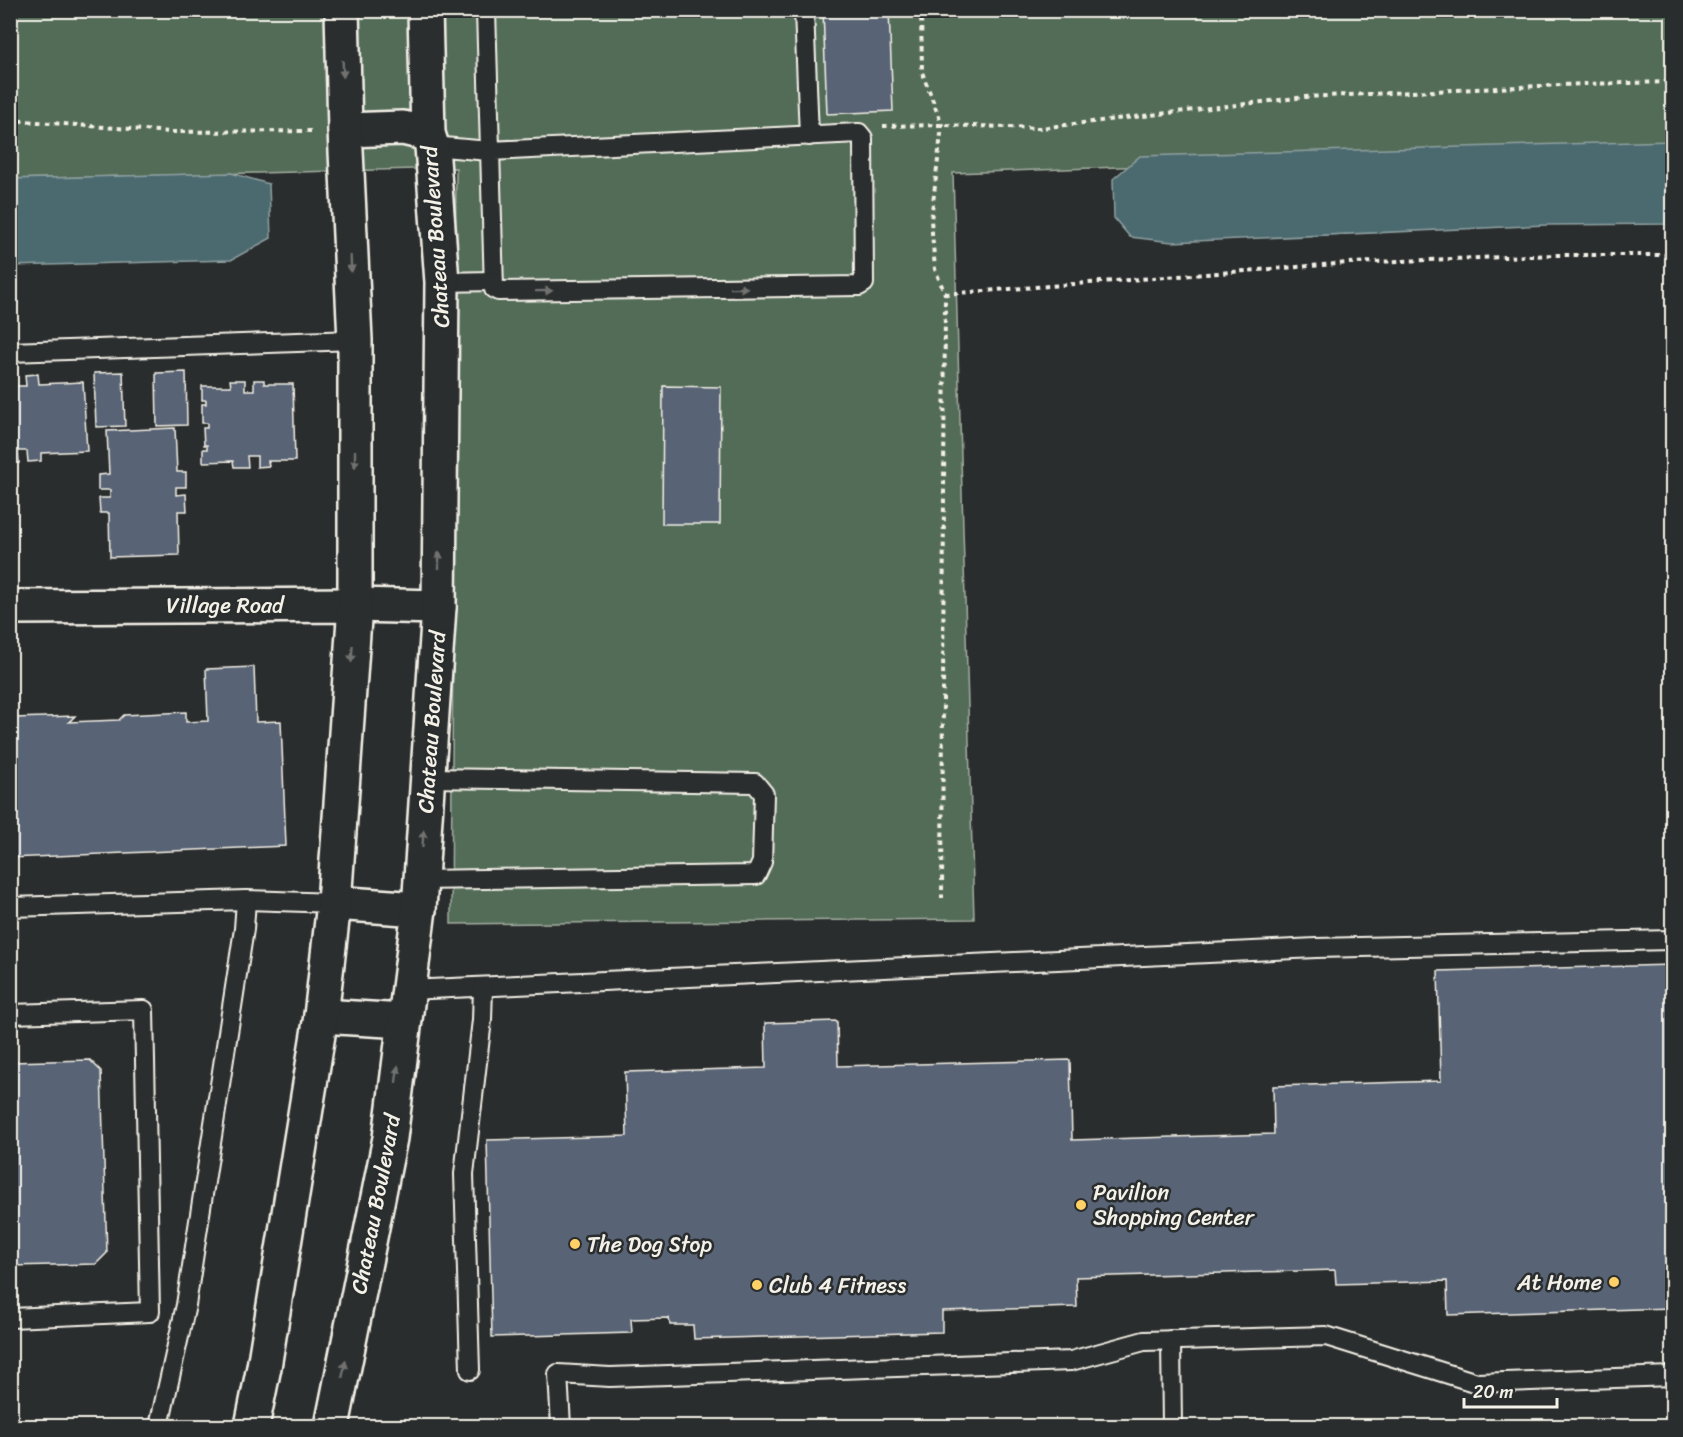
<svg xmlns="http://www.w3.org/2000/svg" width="1683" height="1437" font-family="Sriracha,sans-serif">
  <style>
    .green { fill: #536c59; stroke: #a4aea0; stroke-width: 1.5 }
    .water { fill: #4c6a70; stroke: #8fa0a0; stroke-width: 1.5 }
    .building { fill: #596474; stroke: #f4f1e8; stroke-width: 1.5 }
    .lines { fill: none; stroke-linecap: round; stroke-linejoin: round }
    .service-casing { stroke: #f4f1e8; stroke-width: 22 }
    .minor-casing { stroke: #f4f1e8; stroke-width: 38 }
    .tertiary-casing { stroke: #f4f1e8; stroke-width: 38 }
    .path { stroke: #f4f1e8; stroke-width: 4; stroke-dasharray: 4.5 4.5; stroke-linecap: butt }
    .service { stroke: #2a2d2e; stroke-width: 18 }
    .minor { stroke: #2a2d2e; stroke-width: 33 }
    .tertiary { stroke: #2a2d2e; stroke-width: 33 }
    .oneway { fill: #71726f }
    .poi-dot { fill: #ffd166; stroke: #2a2d2e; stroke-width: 2 }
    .labels { text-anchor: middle; stroke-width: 5; stroke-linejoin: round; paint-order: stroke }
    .street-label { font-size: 22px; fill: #f4f1e8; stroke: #2a2d2e }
    .poi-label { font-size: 22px; fill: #f4f1e8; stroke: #2a2d2e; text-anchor: start }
  </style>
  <rect width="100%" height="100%" fill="#2a2d2e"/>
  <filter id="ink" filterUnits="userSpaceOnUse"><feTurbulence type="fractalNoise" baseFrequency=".0167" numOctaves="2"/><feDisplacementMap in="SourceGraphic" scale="12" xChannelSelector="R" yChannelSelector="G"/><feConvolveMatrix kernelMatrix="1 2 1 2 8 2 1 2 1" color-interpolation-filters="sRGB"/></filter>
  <g filter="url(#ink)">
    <path class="green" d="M 10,11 L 1672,11 L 1672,147 L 953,173 L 974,919 L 451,924 L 456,168 L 11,179 Z"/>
    <g class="water">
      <path d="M 1672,141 L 1672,224 L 1547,225 L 1172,242 L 1130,237 L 1114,218 L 1113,179 L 1140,156 Z"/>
      <path d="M 231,173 L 269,184 L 271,238 L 231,260 L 11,266 L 11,179 Z"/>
    </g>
    <g class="building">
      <path d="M 823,10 L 889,10 L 893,111 L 827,114 Z"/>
      <path d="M 123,372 L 125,426 L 96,427 L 94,373 Z"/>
      <path d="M 186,372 L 187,425 L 157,426 L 156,373 Z"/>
      <path d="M 38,374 L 39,384 L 83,382 L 87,451 L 41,453 L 41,461 L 28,462 L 27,451 L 18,451 L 19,463 L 10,463 L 10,375 L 16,375 L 16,386 L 26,386 L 25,375 Z"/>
      <path d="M 230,380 L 245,380 L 245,390 L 254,390 L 254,380 L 264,380 L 264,384 L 293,384 L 295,461 L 268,461 L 269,466 L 257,467 L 257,456 L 247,456 L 248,467 L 234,467 L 233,461 L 203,462 L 203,449 L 207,449 L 207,445 L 204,445 L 203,428 L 207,428 L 207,423 L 202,423 L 202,404 L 206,404 L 206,400 L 202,400 L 202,386 L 231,386 Z"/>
      <path d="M 663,386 L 721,387 L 720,524 L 662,524 Z"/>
      <path d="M 175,428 L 177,472 L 186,472 L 186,487 L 176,487 L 176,495 L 186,494 L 187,511 L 178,511 L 179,555 L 110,557 L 109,513 L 100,513 L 99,498 L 110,498 L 110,490 L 98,490 L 98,475 L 109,474 L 107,431 Z"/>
      <path d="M 254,667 L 256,722 L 281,721 L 286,846 L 10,858 L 10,721 L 13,718 L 75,716 L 69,722 L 119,720 L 124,715 L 186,712 L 186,722 L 208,721 L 206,669 Z"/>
      <path d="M 1672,965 L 1672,1308 L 1448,1315 L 1447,1281 L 1336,1284 L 1335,1270 L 1076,1277 L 1077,1307 L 942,1311 L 942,1332 L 694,1339 L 693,1325 L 670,1325 L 669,1318 L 631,1319 L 632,1333 L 492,1337 L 487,1140 L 627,1136 L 625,1072 L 766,1068 L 765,1023 L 837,1021 L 838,1066 L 1070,1060 L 1072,1140 L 1274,1134 L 1273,1086 L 1441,1081 L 1438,971 Z"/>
      <path d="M 90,1060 L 101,1071 L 107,1253 L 96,1264 L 10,1266 L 10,1062 Z"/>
    </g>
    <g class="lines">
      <g class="service-casing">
        <g id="service">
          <path d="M 804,10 L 809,136"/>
          <path d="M 432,146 L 489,151 L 859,133 L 863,138 L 864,283 L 859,286 L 498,291 L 494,289 L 486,10"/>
          <path d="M 442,282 L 493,281"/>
          <path d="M 10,352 L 355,340"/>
          <path d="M 420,880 L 756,875 L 762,862 L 764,794 L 755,783 L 428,778"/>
          <path d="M 10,907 L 246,900 L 334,903"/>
          <path d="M 408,990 L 1316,948 L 1672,940"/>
          <path d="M 10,1014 L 144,1010 L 150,1312 L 10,1318"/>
          <path d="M 1171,1340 L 1172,1426"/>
          <path d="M 470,1370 L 464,1174 L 482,1020 L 483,987"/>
          <path d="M 159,1426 L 186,1305 L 244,929 L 246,900"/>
          <path d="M 561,1426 L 558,1374 L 610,1377 L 1071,1361 L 1144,1341 L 1326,1336 L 1477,1383 L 1672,1376"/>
        </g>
      </g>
      <g class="minor-casing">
        <path id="minor" d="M 10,607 L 355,605 L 439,607"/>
      </g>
      <g class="tertiary-casing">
        <g id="tertiary">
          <path d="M 345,130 L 403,128 L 428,134"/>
          <path d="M 334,903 L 419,909"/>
          <path d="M 321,1016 L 404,1021"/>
          <path d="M 252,1426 L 264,1367 L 321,1016 L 334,903 L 355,605 L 355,340 L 345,130 L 342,10"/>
          <path d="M 332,1426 L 390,1138 L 419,909 L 439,607 L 442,282 L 432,146 L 428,134 L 425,10"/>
        </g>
      </g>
      <g class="path">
        <path d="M 921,10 L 922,72 L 942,125 L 931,220 L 935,269 L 945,294 L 942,898"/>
        <path d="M 10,120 L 170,132 L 314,131"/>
        <path d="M 883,126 L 942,125 L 1040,128 L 1305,97 L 1583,84 L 1672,82"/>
        <path d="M 945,294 L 1349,263 L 1556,255 L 1672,255"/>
      </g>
      <use href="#service" class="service"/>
      <use href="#minor" class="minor"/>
      <use href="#tertiary" class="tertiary"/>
    </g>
    <defs><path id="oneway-solid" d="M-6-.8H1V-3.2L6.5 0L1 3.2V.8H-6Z" transform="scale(1.5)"/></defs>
    <g class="oneway">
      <use href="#oneway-solid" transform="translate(343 69) rotate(88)"/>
      <use href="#oneway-solid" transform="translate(351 264) rotate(87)"/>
      <use href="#oneway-solid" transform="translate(739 288) rotate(-1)"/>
      <use href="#oneway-solid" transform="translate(544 291) rotate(-1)"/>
      <use href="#oneway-solid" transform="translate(355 459) rotate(90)"/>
      <use href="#oneway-solid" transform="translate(439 560) rotate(-90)"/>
      <use href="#oneway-solid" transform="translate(352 654) rotate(94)"/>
      <use href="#oneway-solid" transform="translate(423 839) rotate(-86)"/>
      <use href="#oneway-solid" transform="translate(397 1074) rotate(-83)"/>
      <use href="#oneway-solid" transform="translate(344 1369) rotate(-79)"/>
    </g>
  </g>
  <g class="poi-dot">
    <circle cx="1081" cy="1205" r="6"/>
    <circle cx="575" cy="1244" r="6"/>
    <circle cx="1614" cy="1282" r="6"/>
    <circle cx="757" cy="1285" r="6"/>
  </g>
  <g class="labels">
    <g class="street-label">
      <text transform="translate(435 237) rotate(-94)" y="8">Chateau Boulevard</text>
      <text x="225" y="613">Village Road</text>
      <text transform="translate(431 722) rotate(-86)" y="8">Chateau Boulevard</text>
      <text transform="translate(375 1204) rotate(-79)" y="8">Chateau Boulevard</text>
    </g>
    <g class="poi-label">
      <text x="1093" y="1200">Pavilion<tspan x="1093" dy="25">Shopping Center</tspan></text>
      <text x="587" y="1252">The Dog Stop</text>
      <text x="1602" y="1290" text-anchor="end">At Home</text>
      <text x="769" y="1293">Club 4 Fitness</text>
    </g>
  </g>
  <rect width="1683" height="1437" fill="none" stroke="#2a2d2e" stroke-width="36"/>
  <rect x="18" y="18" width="1647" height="1401" fill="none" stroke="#f4f1e8" stroke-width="2" filter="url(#ink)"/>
  <path d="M1464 1398v9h93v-9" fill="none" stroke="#f4f1e8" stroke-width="3"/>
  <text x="1473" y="1398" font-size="18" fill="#f4f1e8" stroke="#2a2d2e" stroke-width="4.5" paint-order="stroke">20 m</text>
</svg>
